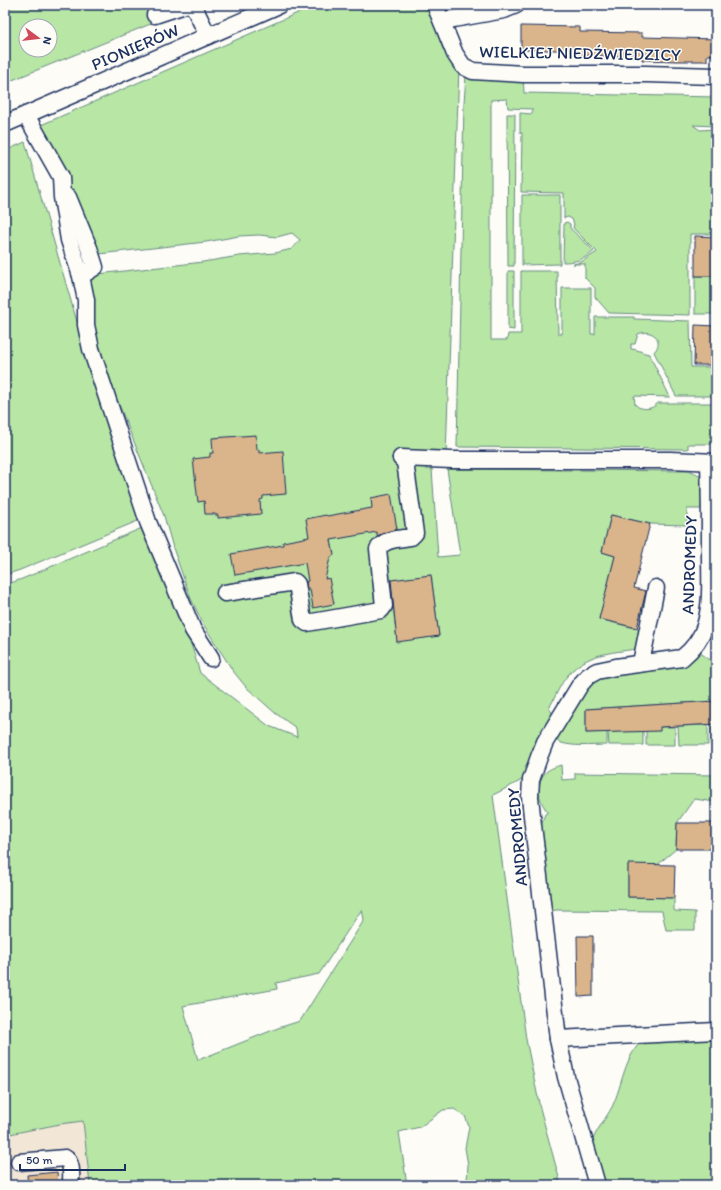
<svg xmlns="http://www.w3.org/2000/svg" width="721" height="1190" font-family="Itim,sans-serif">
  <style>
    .built { fill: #f2e7d7 }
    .green { fill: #b7e6a5; stroke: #698a82; fill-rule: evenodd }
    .building { fill: #dab58b; stroke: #1b2f5e }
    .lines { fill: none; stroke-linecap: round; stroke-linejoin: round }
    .minor-casing { stroke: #1b2f5e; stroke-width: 19 }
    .minor { stroke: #fdfcf7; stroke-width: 16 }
    .labels { text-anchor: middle; stroke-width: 3; stroke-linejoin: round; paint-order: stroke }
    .street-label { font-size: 17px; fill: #1b2f5e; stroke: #fdfcf7 }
  </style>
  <rect width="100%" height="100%" fill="#fdfcf7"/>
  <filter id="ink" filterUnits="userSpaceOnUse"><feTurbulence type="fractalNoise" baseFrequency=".025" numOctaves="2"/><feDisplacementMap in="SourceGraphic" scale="8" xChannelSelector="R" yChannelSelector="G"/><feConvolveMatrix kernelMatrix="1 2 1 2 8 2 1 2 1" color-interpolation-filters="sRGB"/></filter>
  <g filter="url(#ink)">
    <path class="built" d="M 83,1121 L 90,1185 L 5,1185 L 5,1135 L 60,1124 Z"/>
    <g class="green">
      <path d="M 5,5 L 188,5 L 148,25 L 5,83 ZM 26,26 L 50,26 L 50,50 L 26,50 Z"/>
      <path d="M 316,5 L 428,5 L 443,49 L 459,66 L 446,456 L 425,455 L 426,469 L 432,469 L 438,557 L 460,555 L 447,469 L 691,471 L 699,475 L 703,485 L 701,509 L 687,509 L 687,525 L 650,524 L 611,515 L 602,552 L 615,556 L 599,619 L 643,630 L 636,649 C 610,653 587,653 568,675 C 560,684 555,698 549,708 L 554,716 L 524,779 L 493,795 L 526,1039 L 540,1108 L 561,1185 L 465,1185 L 467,1181 L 468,1165 L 465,1148 L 469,1127 L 465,1116 L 454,1109 L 443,1110 L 420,1127 L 399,1132 L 407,1185 L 90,1185 L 83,1121 L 60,1124 L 5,1135 L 5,585 L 22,579 L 142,528 L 181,611 L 200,673 L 269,726 L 297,737 L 296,728 L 275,713 L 246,687 L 233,671 L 203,624 L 191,599 L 173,548 L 164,516 L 109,380 L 92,319 L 90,281 L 92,278 L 98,274 L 203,262 L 239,256 L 275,253 L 292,249 L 300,240 L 292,233 L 277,237 L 259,235 L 239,236 L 206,242 L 99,254 L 81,249 L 78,246 L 45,148 L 34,128 ZM 431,575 L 439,636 L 397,641 L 390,581 ZM 362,909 L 364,920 L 300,1021 L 278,1028 L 198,1060 L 183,1006 L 277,989 L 276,983 L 319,974 Z"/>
      <path d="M 523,74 L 524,93 L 716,97 L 716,126 L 693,125 L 700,130 L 716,129 L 716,233 L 714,234 L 690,234 L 690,315 L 609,313 L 595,297 L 595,288 L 585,278 L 585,264 L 573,264 L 581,262 L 597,252 L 573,228 L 574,224 L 572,219 L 568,217 L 564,218 L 564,193 L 521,192 L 522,133 L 520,133 L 520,113 L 532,114 L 532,109 L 508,108 L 507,99 L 491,100 L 491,340 L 507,340 L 508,334 L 521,334 L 521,271 L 557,271 L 558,334 L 562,334 L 562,288 L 591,288 L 591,334 L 595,334 L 595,317 L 634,317 L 634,319 L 690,321 L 691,367 L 716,367 L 716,396 L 676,396 L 654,352 C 665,340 652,328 638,334 L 635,344 L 631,344 L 631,349 C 638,349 642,353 649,354 L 670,397 L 634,396 L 635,404 L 638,407 C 646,410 652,409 658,403 L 716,403 L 716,444 L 688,444 L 688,449 L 457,447 L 464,103 L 466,76 Z"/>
      <path d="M 507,114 L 515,114 L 514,266 L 508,266 Z"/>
      <path d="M 25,142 L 108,429 L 140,520 L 20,570 L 5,575 L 5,151 Z"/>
      <path d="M 522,195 L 560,195 L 560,264 L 522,265 Z"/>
      <path d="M 567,222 L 570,224 L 570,228 L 594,251 C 584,260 575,262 563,262 L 564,225 L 564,223 Z"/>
      <path d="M 508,271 L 514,271 L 514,330 L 508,329 Z"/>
      <rect x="695" y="276" width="21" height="38"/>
      <path d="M 696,650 L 716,664 L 716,701 L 586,709 L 586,733 L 607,732 L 607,745 C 593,745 567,748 555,740 L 581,694 L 596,675 Z"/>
      <rect x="711" y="724" width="5" height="21"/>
      <path d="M 708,725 L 708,745 L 679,745 L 678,726 Z"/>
      <path d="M 660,727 L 675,727 L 675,745 L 646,745 L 646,731 Z"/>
      <path d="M 643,731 L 643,745 L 609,745 L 608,732 Z"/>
      <path d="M 561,765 L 562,780 L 575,779 L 575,773 L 716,775 L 716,802 L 694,799 L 677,823 L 676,849 L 657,865 L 628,865 L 628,897 L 674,898 L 674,910 L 675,911 L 695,912 L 695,930 L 666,930 L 662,911 L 556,910 L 548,912 L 537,835 L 545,814 L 548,812 C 539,802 535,786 544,774 C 548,769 555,767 561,765 Z"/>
      <path d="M 716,1038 L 716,1185 L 597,1185 C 596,1176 590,1152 591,1145 C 595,1131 605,1120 612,1107 C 623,1084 624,1056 644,1039 Z"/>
    </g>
    <g class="building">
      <path d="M 521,26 L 580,27 L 580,32 L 642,33 L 642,37 L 716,39 L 716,55 L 707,55 L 707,61 L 676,61 L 642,60 L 642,57 L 579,55 L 579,50 L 521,50 Z"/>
      <path d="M 695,236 L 716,237 L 716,276 L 695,276 Z"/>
      <path d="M 695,325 L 716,326 L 716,365 L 694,365 Z"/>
      <path d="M 256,435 L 257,450 L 259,449 L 259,453 L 283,451 L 286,494 L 263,496 L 263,499 L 260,500 L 261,514 L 218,518 L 218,515 L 215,515 L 215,514 L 205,514 L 204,501 L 198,502 L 193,459 L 210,457 L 210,453 L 213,453 L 212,438 Z"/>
      <path d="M 391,494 L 397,529 L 386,532 L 377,536 L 377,532 L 331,540 L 334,555 L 330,558 L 325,579 L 329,578 L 334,604 L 313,608 L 310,589 L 307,588 L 306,582 L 308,581 L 305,563 L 235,575 L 231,554 L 283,545 L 283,542 L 309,537 L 306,519 L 326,515 L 327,516 L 372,508 L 371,498 Z"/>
      <path d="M 611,515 L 650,524 L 634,588 L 646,591 L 637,628 L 599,619 L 615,556 L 602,552 Z"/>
      <path d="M 431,575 L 439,636 L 397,642 L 391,580 Z"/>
      <path d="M 716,701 L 716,724 L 660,727 L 660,731 L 586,733 L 586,709 Z"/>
      <path d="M 677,823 L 716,823 L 716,849 L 676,849 Z"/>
      <path d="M 628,864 L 675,865 L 674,898 L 628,897 Z"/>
      <path d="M 577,936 L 593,936 L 593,996 L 578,997 Z"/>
      <path d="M 57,1172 L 58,1185 L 28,1185 L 27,1175 Z"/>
    </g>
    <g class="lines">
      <g class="minor-casing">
        <g id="minor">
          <path d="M 193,5 L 208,36"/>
          <path d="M 435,5 L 455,54 L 463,66 L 473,71 L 523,74 L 646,74 L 716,76"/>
          <path d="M 155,15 L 185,5"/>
          <path d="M 442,21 L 504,10 L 516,5"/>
          <path d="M 26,115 L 61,177 L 62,197 L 69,240 L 81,276 L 86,300 L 86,325 L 91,349 L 148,522 L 193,630 L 211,658"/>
          <path d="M 5,124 L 279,5"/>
          <path d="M 68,197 L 89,248 L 95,267 L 81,276"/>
          <path d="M 401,458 L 452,460 L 670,460 L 716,462"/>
          <path d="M 225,593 L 295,582 L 297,584 L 303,620 L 307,623 L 381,610 L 384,606 L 378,549 C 385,538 400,539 411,537 L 415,533 L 405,462 L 401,458"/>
          <path d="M 642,658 L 656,588"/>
          <path d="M 558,1039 L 716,1031"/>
          <path d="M 19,1162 L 65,1158 C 73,1162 71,1177 71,1185"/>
          <path d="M 597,1185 L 566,1077 L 558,1039 L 533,825 L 530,797 L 531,780 L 539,757 L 545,742 L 580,685 L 588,676 L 597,671 L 616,667 L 682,658 C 693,649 701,639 705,626 C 712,604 710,578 710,555 C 710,524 710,493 709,463"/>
        </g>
      </g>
      <use href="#minor" class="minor"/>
    </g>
  </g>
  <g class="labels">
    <g class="street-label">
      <text transform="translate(135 47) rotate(-23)" y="6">PIONIERÓW</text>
      <text transform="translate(580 53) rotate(1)" y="6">WIELKIEJ NIEDŹWIEDZICY</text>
      <text transform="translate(689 565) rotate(-88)" y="6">ANDROMEDY</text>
      <text transform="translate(517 837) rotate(-95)" y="6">ANDROMEDY</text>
    </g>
  </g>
  <rect width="721" height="1190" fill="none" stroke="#fdfcf7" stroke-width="20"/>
  <rect x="10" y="10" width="701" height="1170" fill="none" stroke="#1b2f5e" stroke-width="1.5" filter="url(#ink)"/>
  <g transform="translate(38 38) rotate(105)"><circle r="19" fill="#fdfcf7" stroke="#a3aaba"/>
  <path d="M0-3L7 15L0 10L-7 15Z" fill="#d1495b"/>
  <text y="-6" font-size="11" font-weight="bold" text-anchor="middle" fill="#1b2f5e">N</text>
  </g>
  <path d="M20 1164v6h105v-6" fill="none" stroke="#1b2f5e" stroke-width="2"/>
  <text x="26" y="1164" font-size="12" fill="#1b2f5e" stroke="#fdfcf7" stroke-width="3" paint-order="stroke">50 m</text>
</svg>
